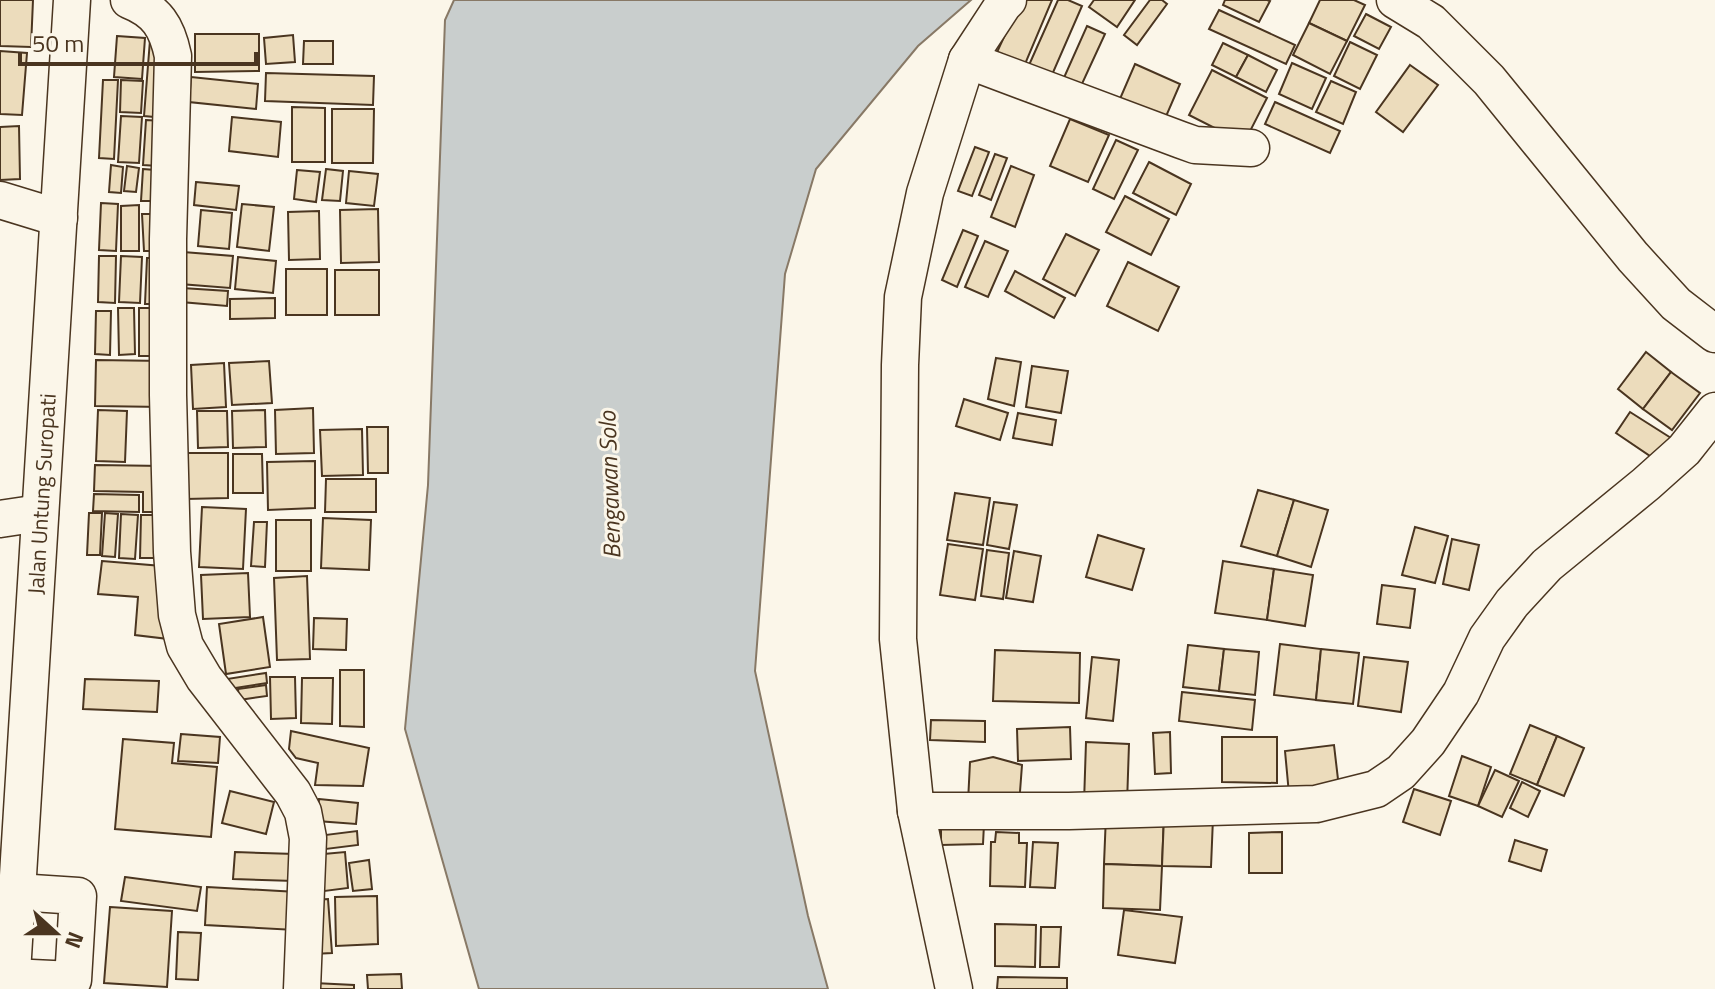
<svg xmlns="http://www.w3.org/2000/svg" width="1715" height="989" font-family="'Titillium Web',sans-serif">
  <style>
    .water { fill: #c9cecd; stroke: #887966; stroke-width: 2 }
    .building { fill: #ecdcbc; stroke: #4a3520; stroke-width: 2 }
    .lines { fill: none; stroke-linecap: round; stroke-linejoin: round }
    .minor-casing { stroke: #4a3520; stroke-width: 39 }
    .minor { stroke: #fbf6e9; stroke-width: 36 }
    .labels { text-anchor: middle; stroke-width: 6; stroke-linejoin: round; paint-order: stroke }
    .street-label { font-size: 22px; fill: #4a3520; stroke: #fbf6e9 }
    .water-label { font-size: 24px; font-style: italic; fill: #4a3520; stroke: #fbf6e9 }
  </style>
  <rect width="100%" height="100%" fill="#fbf6e9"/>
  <path class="water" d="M 454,0 L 971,0 L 918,46 L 816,169 L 785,274 L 755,671 L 808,916 L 828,989 L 479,989 L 405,729 L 428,485 L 445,20 Z"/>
  <g class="building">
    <path d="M 0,0 L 33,0 L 31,47 L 0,46 Z"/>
    <path d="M 1021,0 L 1052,0 L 1020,76 L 992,63 Z"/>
    <path d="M 1058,0 L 1068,0 L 1082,6 L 1048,84 L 1025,74 Z"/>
    <path d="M 1094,0 L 1135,0 L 1117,27 L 1089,7 Z"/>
    <path d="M 1150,0 L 1162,0 L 1167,4 L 1137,45 L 1124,35 Z"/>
    <path d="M 1225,0 L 1267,0 L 1270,1 L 1259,22 L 1223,5 Z"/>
    <path d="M 1320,0 L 1354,0 L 1365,5 L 1347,41 L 1309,23 Z"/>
    <path d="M 1219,10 L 1295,45 L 1286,64 L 1209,29 Z"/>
    <path d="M 1366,14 L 1391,27 L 1379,49 L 1354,36 Z"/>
    <path d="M 1309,23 L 1347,41 L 1330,74 L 1293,55 Z"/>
    <path d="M 1087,26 L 1105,34 L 1075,99 L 1058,91 Z"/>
    <path d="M 195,34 L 259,34 L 259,71 L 195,72 Z"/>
    <path d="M 293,35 L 295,62 L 266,64 L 264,38 Z"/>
    <path d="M 117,36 L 145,38 L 142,79 L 114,77 Z"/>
    <path d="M 150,40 L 168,68 L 165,118 L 144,116 Z"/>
    <path d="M 304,41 L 333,41 L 333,64 L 303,64 Z"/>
    <path d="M 1350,42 L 1377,55 L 1360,89 L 1334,76 Z"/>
    <path d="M 1223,43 L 1248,55 L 1236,77 L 1212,65 Z"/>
    <path d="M 0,51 L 27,53 L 22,115 L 0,114 Z"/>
    <path d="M 1248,55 L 1277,70 L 1266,92 L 1236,77 Z"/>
    <path d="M 1292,63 L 1326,78 L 1312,109 L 1279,94 Z"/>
    <path d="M 1135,64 L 1180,84 L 1161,128 L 1116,108 Z"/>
    <path d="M 1410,65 L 1438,85 L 1403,132 L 1376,112 Z"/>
    <path d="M 1212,70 L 1267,98 L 1244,143 L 1189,115 Z"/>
    <path d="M 266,73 L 374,76 L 373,105 L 265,101 Z"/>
    <path d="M 191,77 L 258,84 L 256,109 L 189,102 Z"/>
    <path d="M 103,80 L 118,80 L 114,159 L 99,158 Z"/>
    <path d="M 121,80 L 143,81 L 141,113 L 120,112 Z"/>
    <path d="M 1331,81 L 1356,92 L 1343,124 L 1316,112 Z"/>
    <path d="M 1275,102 L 1340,131 L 1330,153 L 1265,124 Z"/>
    <path d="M 292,107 L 325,108 L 325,162 L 292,162 Z"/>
    <path d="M 332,109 L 374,109 L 373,163 L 332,163 Z"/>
    <path d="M 121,116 L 142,117 L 139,163 L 118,162 Z"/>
    <path d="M 232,117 L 281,122 L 278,157 L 229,151 Z"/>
    <path d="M 1070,119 L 1109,135 L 1088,182 L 1050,166 Z"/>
    <path d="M 146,120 L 162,121 L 158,166 L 143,165 Z"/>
    <path d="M 19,126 L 20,179 L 0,180 L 0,127 Z"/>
    <path d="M 1116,140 L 1138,150 L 1114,199 L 1093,189 Z"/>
    <path d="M 975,147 L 989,152 L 972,196 L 958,191 Z"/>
    <path d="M 995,154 L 1007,158 L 991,200 L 979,195 Z"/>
    <path d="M 1149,162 L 1191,184 L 1176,215 L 1133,193 Z"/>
    <path d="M 111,165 L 123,167 L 121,193 L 109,192 Z"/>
    <path d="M 127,166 L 139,168 L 136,192 L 124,191 Z"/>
    <path d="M 1011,166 L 1034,175 L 1015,227 L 991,217 Z"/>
    <path d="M 143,169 L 155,170 L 154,201 L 141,201 Z"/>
    <path d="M 326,169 L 343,171 L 340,201 L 322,200 Z"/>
    <path d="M 297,170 L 320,172 L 316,202 L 294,199 Z"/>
    <path d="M 349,171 L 378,174 L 374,206 L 346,203 Z"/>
    <path d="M 196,182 L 239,186 L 236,210 L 194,205 Z"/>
    <path d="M 1125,196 L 1169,219 L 1151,255 L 1106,232 Z"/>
    <path d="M 101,203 L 118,204 L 116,251 L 99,250 Z"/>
    <path d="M 242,204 L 274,207 L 269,251 L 237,247 Z"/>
    <path d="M 139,205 L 139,251 L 121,251 L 121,206 Z"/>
    <path d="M 378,209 L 379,262 L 341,263 L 340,210 Z"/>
    <path d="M 201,210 L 232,213 L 229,249 L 198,246 Z"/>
    <path d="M 319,211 L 320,259 L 289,260 L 288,212 Z"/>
    <path d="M 142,214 L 156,214 L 157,251 L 144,251 Z"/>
    <path d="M 963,230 L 978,236 L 957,287 L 942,280 Z"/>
    <path d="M 1066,234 L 1099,250 L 1075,296 L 1043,279 Z"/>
    <path d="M 985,241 L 1008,251 L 988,297 L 965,287 Z"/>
    <path d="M 183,252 L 233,256 L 230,288 L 180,284 Z"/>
    <path d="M 99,256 L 116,256 L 115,303 L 98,302 Z"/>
    <path d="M 121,256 L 142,257 L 140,303 L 119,302 Z"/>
    <path d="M 238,257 L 276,261 L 273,293 L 235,289 Z"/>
    <path d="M 147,258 L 161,258 L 159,304 L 145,304 Z"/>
    <path d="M 1128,262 L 1179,287 L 1158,331 L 1107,306 Z"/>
    <rect x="286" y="269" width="41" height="46"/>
    <rect x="335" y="270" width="44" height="45"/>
    <path d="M 1015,271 L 1065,298 L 1054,318 L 1005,291 Z"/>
    <path d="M 182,288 L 228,291 L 227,306 L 181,302 Z"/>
    <path d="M 275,298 L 275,318 L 230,319 L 230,299 Z"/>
    <path d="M 118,308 L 134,308 L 135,354 L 119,355 Z"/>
    <path d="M 139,308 L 164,308 L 163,356 L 139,356 Z"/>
    <path d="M 96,311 L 111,311 L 110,355 L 95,354 Z"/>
    <path d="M 1646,352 L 1671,372 L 1643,409 L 1618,389 Z"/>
    <path d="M 996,358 L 1021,362 L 1014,406 L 988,399 Z"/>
    <path d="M 96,360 L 164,361 L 163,407 L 95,406 Z"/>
    <path d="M 269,361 L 272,403 L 232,405 L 229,363 Z"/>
    <path d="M 224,363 L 226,407 L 193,409 L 191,365 Z"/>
    <path d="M 1032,366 L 1068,371 L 1061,413 L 1026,407 Z"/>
    <path d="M 1671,372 L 1700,393 L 1672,430 L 1643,409 Z"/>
    <path d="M 964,399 L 1008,413 L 1000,440 L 956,426 Z"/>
    <path d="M 313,408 L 314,453 L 276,454 L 275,410 Z"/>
    <path d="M 98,410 L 127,411 L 125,462 L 96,461 Z"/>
    <path d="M 265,410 L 266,447 L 233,448 L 232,411 Z"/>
    <path d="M 197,411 L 227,411 L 228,447 L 198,448 Z"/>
    <path d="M 1630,412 L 1671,438 L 1656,460 L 1616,433 Z"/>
    <path d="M 1018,413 L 1056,420 L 1052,445 L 1013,438 Z"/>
    <path d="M 367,427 L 388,427 L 388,473 L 368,473 Z"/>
    <path d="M 362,429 L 363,475 L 322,476 L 320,430 Z"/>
    <path d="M 186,453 L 228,453 L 228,498 L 186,499 Z"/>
    <path d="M 233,454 L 262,454 L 263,493 L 233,493 Z"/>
    <path d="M 315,461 L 315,508 L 268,510 L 267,462 Z"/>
    <path d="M 95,465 L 164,466 L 164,512 L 143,512 L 143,492 L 94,491 Z"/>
    <path d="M 326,479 L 376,479 L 376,512 L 325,512 Z"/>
    <path d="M 1258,490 L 1294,500 L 1277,556 L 1241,546 Z"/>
    <path d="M 955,493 L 990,498 L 983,545 L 947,540 Z"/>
    <path d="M 94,494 L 139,495 L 139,512 L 93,511 Z"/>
    <path d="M 1294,500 L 1328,510 L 1311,567 L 1277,556 Z"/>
    <path d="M 994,502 L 1017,505 L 1009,549 L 987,545 Z"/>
    <path d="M 202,507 L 246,509 L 243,569 L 199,567 Z"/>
    <path d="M 89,513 L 102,513 L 100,555 L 87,555 Z"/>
    <path d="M 105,513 L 118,514 L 115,557 L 102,556 Z"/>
    <path d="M 121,514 L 138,515 L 135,559 L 119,558 Z"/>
    <path d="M 141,515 L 164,515 L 163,558 L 140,558 Z"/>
    <path d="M 323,518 L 371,520 L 369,570 L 321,568 Z"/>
    <rect x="276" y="520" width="35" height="51"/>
    <path d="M 254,522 L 267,522 L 265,567 L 251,566 Z"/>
    <path d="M 1415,527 L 1448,536 L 1435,583 L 1402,575 Z"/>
    <path d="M 1098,535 L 1144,549 L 1132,590 L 1086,577 Z"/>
    <path d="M 1452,539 L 1479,545 L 1469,590 L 1443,584 Z"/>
    <path d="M 948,544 L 983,549 L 975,600 L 940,595 Z"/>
    <path d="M 987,550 L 1009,553 L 1003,599 L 981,596 Z"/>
    <path d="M 1014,551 L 1041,556 L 1033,602 L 1006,598 Z"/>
    <path d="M 102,561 L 162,566 L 177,640 L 135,635 L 138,597 L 98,594 Z"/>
    <path d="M 1223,561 L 1274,569 L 1267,620 L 1215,613 Z"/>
    <path d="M 1274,569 L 1313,575 L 1305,626 L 1267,620 Z"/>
    <path d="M 248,573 L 250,617 L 203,619 L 201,575 Z"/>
    <path d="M 307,576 L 310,659 L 277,660 L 274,578 Z"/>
    <path d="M 1382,585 L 1415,589 L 1410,628 L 1377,624 Z"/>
    <path d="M 263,617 L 270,667 L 226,674 L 219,624 Z"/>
    <path d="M 314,618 L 347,619 L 346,650 L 313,649 Z"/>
    <path d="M 1280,644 L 1321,649 L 1316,700 L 1274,695 Z"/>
    <path d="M 1188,645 L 1224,649 L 1219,691 L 1183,687 Z"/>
    <path d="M 1224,649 L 1259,652 L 1255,695 L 1219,691 Z"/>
    <path d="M 1321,649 L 1359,653 L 1353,704 L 1316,700 Z"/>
    <path d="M 995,650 L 1080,653 L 1079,703 L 993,701 Z"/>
    <path d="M 1092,657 L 1119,660 L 1113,721 L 1086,718 Z"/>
    <path d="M 1364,657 L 1408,662 L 1401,712 L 1358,706 Z"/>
    <path d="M 340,670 L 364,670 L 364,727 L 340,726 Z"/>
    <path d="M 266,673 L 267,683 L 229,689 L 227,679 Z"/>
    <path d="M 270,677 L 295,677 L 296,718 L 271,719 Z"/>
    <path d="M 302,678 L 333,678 L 332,724 L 301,723 Z"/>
    <path d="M 85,679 L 159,681 L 157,712 L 83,709 Z"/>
    <path d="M 266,685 L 267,696 L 239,700 L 238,689 Z"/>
    <path d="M 1182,692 L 1255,700 L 1252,730 L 1179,721 Z"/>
    <path d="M 931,720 L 985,721 L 985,742 L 930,740 Z"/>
    <path d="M 1530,725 L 1557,736 L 1537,785 L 1510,774 Z"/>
    <path d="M 1070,727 L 1071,759 L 1018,761 L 1017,729 Z"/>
    <path d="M 291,731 L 369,748 L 363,786 L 315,785 L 318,763 L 296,758 L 289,749 Z"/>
    <path d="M 1170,732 L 1171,773 L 1155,774 L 1153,733 Z"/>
    <path d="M 181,734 L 220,737 L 218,763 L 178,761 Z"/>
    <path d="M 1557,736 L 1584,748 L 1564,796 L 1537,785 Z"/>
    <path d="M 1222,737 L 1277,737 L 1277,783 L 1222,782 Z"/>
    <path d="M 123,739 L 174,743 L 172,763 L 217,767 L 211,837 L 115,829 Z"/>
    <path d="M 1086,742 L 1129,744 L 1127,804 L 1084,803 Z"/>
    <path d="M 1334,745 L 1339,788 L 1289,794 L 1285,751 Z"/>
    <path d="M 1462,756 L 1491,767 L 1478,806 L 1449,796 Z"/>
    <path d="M 993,757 L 1022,765 L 1019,805 L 968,802 L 970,762 Z"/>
    <path d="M 1495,770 L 1519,781 L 1502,817 L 1478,806 Z"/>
    <path d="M 1522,782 L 1540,791 L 1528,817 L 1510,808 Z"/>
    <path d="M 1414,789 L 1451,801 L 1440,835 L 1403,822 Z"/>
    <path d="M 230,791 L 274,802 L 266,834 L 222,823 Z"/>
    <path d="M 319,799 L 358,803 L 356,824 L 317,821 Z"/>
    <path d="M 1106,815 L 1164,816 L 1162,866 L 1104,864 Z"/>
    <path d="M 1164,816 L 1213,818 L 1211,867 L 1162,866 Z"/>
    <path d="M 984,824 L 983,844 L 941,845 L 941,825 Z"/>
    <path d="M 357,831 L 358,845 L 318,850 L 317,836 Z"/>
    <path d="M 996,832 L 1019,833 L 1019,843 L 1027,843 L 1025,887 L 990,886 L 991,842 L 995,842 Z"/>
    <path d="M 1282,832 L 1282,873 L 1249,873 L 1249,833 Z"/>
    <path d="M 1515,840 L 1547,850 L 1541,871 L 1509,861 Z"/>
    <path d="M 1033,842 L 1058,843 L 1055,888 L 1030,887 Z"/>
    <path d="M 235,852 L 295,854 L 294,881 L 233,879 Z"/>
    <path d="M 345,852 L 348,888 L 317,892 L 313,855 Z"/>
    <path d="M 369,860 L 372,889 L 353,891 L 349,863 Z"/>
    <path d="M 1104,864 L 1162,866 L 1160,910 L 1103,908 Z"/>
    <path d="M 125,877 L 201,887 L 197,911 L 121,901 Z"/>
    <path d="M 207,887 L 297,892 L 295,930 L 205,925 Z"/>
    <path d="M 377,896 L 378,944 L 336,946 L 335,897 Z"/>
    <path d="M 328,899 L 332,953 L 313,954 L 310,900 Z"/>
    <path d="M 110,907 L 172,911 L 167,987 L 104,983 Z"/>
    <path d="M 1124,910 L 1182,917 L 1175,963 L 1118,955 Z"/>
    <path d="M 995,924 L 1036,925 L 1035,967 L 995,966 Z"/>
    <path d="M 1041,927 L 1061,927 L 1059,967 L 1040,967 Z"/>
    <path d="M 178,932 L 201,933 L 198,980 L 176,979 Z"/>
    <path d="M 401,974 L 402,989 L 368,989 L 367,975 Z"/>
    <path d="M 998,977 L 1067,978 L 1067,989 L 997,989 Z"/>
    <path d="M 314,983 L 354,985 L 354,989 L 314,989 Z"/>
  </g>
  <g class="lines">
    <g class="minor-casing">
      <g id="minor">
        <path d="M 129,0 C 157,11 167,27 173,56 L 168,239 L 168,395 L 172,552 L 177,615 L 185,646 L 204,678 L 293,793 L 303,812 L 308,838 L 302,989"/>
        <path d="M 1395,0 L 1431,22 L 1489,80 L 1633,257 L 1676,304 L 1715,334"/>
        <path d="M 967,60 L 1181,140 L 1195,145 L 1251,148"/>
        <path d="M 0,200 L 59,218"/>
        <path d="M 0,519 L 40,513"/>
        <path d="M 916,811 L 1069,811 L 1316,804 L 1376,789 L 1401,772 L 1428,742 L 1461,693 L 1487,638 L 1512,603 L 1547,565 L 1646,484 L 1684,450 L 1715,411"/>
        <path d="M 11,977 L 73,980 L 78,896 L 17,892"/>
        <path id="s1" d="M 11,989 L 72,0"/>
        <path d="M 954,989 L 916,811 L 898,639 L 900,365 L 903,297 L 925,193 L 967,60 L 1003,5 L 1008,0"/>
      </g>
    </g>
    <use href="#minor" class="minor"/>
  </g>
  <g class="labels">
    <g class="street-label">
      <text dy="8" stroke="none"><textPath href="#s1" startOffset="496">Jalan Untung Suropati</textPath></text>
    </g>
    <g class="water-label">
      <text transform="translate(610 485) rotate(-92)" y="8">Bengawan Solo</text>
    </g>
  </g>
  <g transform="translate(56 933) rotate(111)" stroke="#fbf6e9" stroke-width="6" paint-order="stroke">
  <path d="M0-6L14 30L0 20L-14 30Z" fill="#4a3520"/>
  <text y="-12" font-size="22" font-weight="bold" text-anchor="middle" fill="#4a3520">N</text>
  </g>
  <path d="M20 52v12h236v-12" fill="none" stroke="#4a3520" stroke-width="4"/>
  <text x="32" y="52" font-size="24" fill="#4a3520" stroke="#fbf6e9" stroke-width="6" paint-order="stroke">50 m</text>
</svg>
